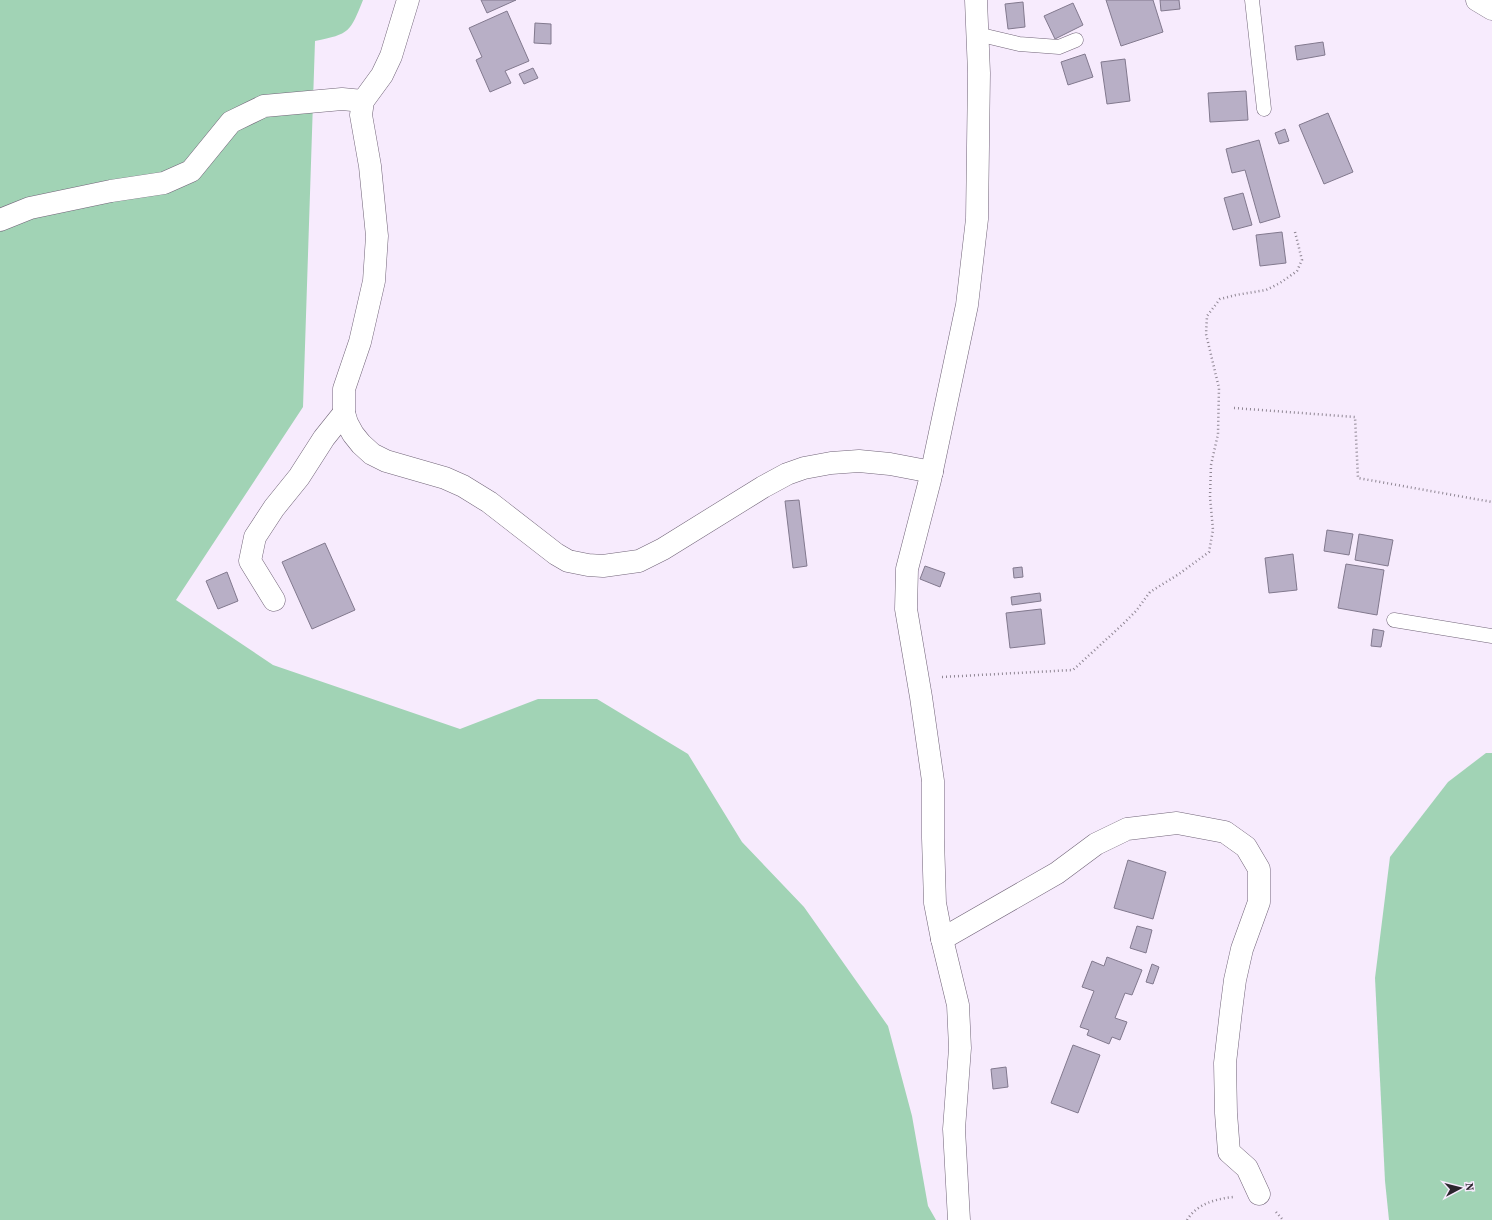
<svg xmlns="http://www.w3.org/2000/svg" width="1492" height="1220" font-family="'Source Serif 4',serif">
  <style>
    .green { fill: #a1d3b5 }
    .building { fill: #b8afc6; stroke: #82798e }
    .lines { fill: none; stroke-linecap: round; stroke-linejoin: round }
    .lane-casing { stroke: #716478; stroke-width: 15 }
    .street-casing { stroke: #716478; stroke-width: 23 }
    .path { stroke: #8f8693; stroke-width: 2.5; stroke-dasharray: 1 3; stroke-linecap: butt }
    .lane { stroke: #fff; stroke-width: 14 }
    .street { stroke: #fff; stroke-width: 22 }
  </style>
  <rect width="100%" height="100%" fill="#f7ebfd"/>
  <g class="green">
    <path d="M 0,0 L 363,0 C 350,32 350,34 315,41 L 303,407 L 176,600 L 273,665 L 460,729 L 538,699 L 597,699 L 688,754 L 742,842 L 804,907 L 888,1026 L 912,1116 L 928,1206 L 936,1220 L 0,1220 Z"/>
    <path d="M 1486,753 L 1492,753 L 1492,1220 L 1389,1220 L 1385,1181 L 1375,978 L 1390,857 L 1448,782 Z"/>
  </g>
  <g class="building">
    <path d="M 481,0 L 516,0 L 487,13 Z"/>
    <path d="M 1106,0 L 1153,0 L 1163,32 L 1121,46 Z"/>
    <path d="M 1160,0 L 1179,0 L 1180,9 L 1161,11 Z"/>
    <path d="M 1023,2 L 1025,27 L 1008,29 L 1005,4 Z"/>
    <path d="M 1073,3 L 1083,25 L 1055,39 L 1044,16 Z"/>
    <path d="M 507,11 L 529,61 L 505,71 L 511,83 L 490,92 L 476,60 L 482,57 L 469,28 Z"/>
    <path d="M 535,23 L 551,24 L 551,44 L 534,43 Z"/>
    <path d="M 1323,42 L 1325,55 L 1297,60 L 1295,46 Z"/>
    <path d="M 1085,54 L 1093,77 L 1068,85 L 1061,62 Z"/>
    <path d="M 1125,59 L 1130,101 L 1107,104 L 1101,62 Z"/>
    <path d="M 533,68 L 538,78 L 524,84 L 519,74 Z"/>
    <path d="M 1246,91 L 1248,120 L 1210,122 L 1208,93 Z"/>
    <path d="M 1328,113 L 1353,172 L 1324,184 L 1299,125 Z"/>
    <path d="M 1285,129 L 1289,141 L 1279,144 L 1275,133 Z"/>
    <path d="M 1259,140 L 1280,217 L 1260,223 L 1245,170 L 1232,173 L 1226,149 Z"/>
    <path d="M 1243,193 L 1252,225 L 1233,230 L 1224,198 Z"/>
    <path d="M 1282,232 L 1286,263 L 1260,266 L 1256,235 Z"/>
    <path d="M 799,500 L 807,566 L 793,568 L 785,501 Z"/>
    <path d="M 1327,530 L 1353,534 L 1349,555 L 1324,551 Z"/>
    <path d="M 1359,534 L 1393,540 L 1388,566 L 1355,560 Z"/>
    <path d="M 325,543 L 355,610 L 312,629 L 282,562 Z"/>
    <path d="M 1293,554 L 1297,590 L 1269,593 L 1265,558 Z"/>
    <path d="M 1346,564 L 1384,570 L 1377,615 L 1338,608 Z"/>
    <path d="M 925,566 L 945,573 L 940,587 L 920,579 Z"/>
    <path d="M 1022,567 L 1023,577 L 1014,578 L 1013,568 Z"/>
    <path d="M 227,572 L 238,601 L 218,609 L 206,581 Z"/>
    <path d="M 1040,593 L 1041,601 L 1012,605 L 1011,597 Z"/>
    <path d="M 1041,609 L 1045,644 L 1010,648 L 1006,613 Z"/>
    <path d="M 1373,629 L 1384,631 L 1381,647 L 1371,646 Z"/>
    <path d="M 1128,860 L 1166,872 L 1153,919 L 1114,908 Z"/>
    <path d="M 1137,926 L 1152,930 L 1146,953 L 1130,948 Z"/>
    <path d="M 1107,957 L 1142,970 L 1132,995 L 1125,993 L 1115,1018 L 1127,1022 L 1120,1040 L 1112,1037 L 1109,1044 L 1087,1035 L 1089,1030 L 1080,1027 L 1094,991 L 1082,987 L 1092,961 L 1104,966 Z"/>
    <path d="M 1152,964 L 1159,967 L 1153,984 L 1146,982 Z"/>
    <path d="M 1073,1045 L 1100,1055 L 1078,1113 L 1051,1103 Z"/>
    <path d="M 1006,1067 L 1008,1087 L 993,1089 L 991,1069 Z"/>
  </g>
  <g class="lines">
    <g class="lane-casing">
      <g id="lane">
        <path d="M 1252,0 L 1264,109"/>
        <path d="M 977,34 L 1019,44 L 1059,47 L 1076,40"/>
        <path d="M 1394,620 L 1492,636"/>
      </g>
    </g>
    <g class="street-casing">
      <g id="street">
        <path d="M 408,0 L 391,56 L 382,75 L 363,101 L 361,115 L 370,166 L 377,236 L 374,281 L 360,342 L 344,389 L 344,413 L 347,423 L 353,434 L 361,444 L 372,454 L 386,461 L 445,478 L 463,486 L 489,502 L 556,554 L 568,561 L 588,565 L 603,566 L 639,561 L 663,549 L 763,487 L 787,474 L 804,468 L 831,463 L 859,461 L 890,464 L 932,472"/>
        <path d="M 1477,0 L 1492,9"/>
        <path d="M 0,220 L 30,208 L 111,191 L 164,183 L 191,171 L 231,122 L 264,106 L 342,99 L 363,101"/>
        <path d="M 274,600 L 250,561 L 255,537 L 274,508 L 299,477 L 324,438 L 344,413"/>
        <path d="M 942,939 L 1057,873 L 1096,844 L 1127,829 L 1177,823 L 1225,832 L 1246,847 L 1259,869 L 1259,902 L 1242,949 L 1235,980 L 1231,1011 L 1225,1063 L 1226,1113 L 1229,1152 L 1247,1168 L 1259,1194"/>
        <path d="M 959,1220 L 954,1129 L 960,1048 L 958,1005 L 942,939 L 935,903 L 933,838 L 933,781 L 921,697 L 906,609 L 907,569 L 930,480 L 967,305 L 977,219 L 979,73 L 976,0"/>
      </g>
    </g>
    <g class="path">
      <path d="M 1234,408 L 1355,417 L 1358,478 L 1492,502"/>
      <path d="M 942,677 L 1073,670 L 1122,625 L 1136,611 L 1150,592 L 1179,574 L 1209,552 L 1213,530 L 1210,497 L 1211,465 L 1218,434 L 1219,388 L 1206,334 L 1207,316 L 1220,299 L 1236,295 L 1266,290 L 1280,283 L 1297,271 L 1302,260 L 1295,232"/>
      <path d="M 1276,1212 L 1283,1220"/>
      <path d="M 1187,1220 C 1197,1204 1215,1199 1233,1197"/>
    </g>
    <use href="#lane" class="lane"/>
    <use href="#street" class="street"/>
  </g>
  <g transform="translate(1460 1188) rotate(83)" stroke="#f7ebfd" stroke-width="3" paint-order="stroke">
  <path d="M0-3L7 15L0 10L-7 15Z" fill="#2b252d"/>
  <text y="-6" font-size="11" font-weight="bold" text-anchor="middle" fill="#2b252d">N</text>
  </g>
</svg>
